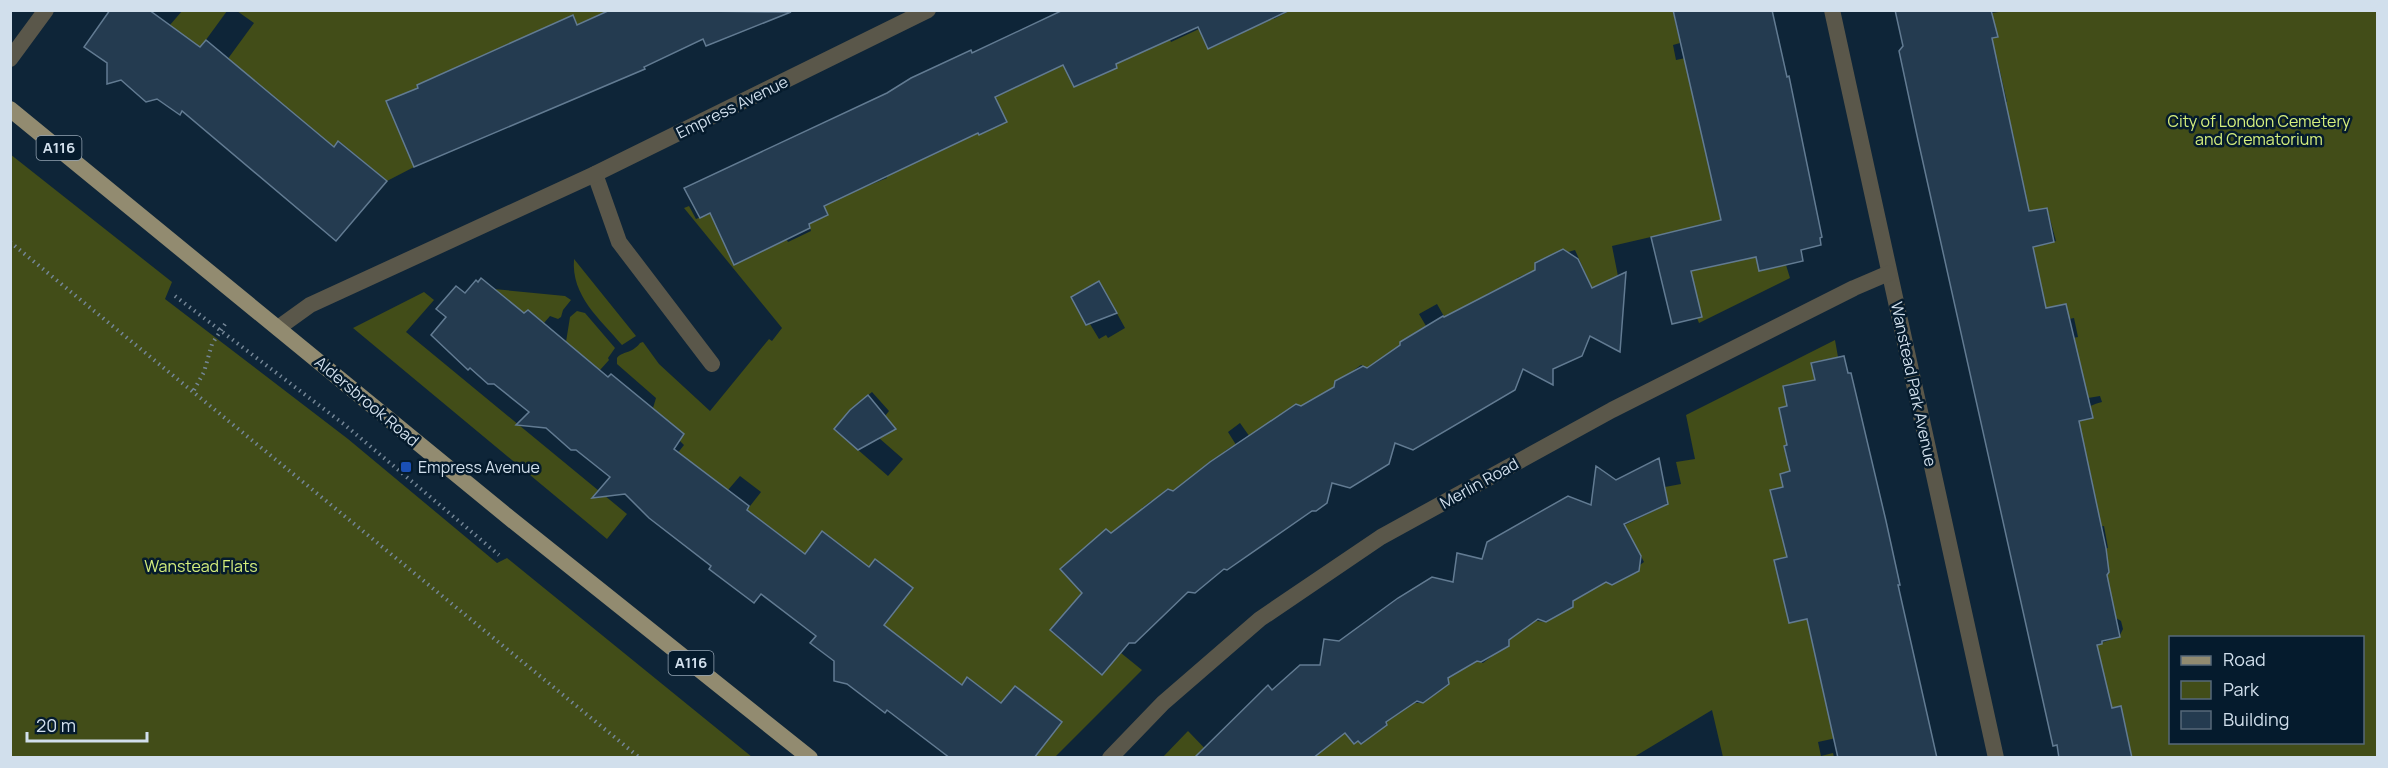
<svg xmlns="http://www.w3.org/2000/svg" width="2388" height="768" font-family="Manrope,sans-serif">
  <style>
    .green { fill: #424d18; fill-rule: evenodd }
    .building { fill: #243b50; stroke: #627b92; stroke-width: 1.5 }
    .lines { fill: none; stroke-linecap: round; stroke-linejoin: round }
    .path { stroke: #748696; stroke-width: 4; stroke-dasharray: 1.5 4.5; stroke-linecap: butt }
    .service { stroke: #5a574a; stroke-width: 16 }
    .minor { stroke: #5a574a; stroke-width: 16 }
    .primary { stroke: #928b70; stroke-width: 16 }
    .transit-dot { fill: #1a4fb4; stroke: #051b2d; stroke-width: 2 }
    .labels { text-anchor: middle; stroke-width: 5; stroke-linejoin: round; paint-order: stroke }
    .shield { fill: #051b2d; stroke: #94a4b3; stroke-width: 1.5 }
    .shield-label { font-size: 15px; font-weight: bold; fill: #d1dfec }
    .street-label { font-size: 16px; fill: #d1dfec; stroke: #051b2d }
    .park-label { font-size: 16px; fill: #d6ef7d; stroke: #051b2d }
    .poi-label { font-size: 16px; fill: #d1dfec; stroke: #051b2d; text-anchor: start }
  </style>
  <rect width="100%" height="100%" fill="#0e2538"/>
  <g class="green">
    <path d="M 610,10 L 601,80 L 573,16 L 511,43 L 511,45 L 417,85 L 418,88 L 386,101 L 414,167 L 387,181 L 339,141 L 333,147 L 227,60 L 254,23 L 237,11 Z"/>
    <path d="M 1291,10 L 1673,11 L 1680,43 L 1673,45 L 1676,60 L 1709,53 L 1736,176 L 1728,263 L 1756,257 L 1759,271 L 1786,265 L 1790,278 L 1699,323 L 1697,318 L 1702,317 L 1681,230 L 1612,246 L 1618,276 L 1592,288 L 1575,250 L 1568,252 L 1563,249 L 1555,253 L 1549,262 L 1544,258 L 1535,262 L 1535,270 L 1517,278 L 1519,282 L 1500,292 L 1495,290 L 1487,294 L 1487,300 L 1482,302 L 1477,300 L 1469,304 L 1467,357 L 1437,304 L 1419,314 L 1426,326 L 1400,342 L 1395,400 L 1373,364 L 1367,368 L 1361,365 L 1354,370 L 1353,376 L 1334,388 L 1276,474 L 1240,423 L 1228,432 L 1238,448 L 1231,447 L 1225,451 L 1224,457 L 1221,460 L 1216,458 L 1207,464 L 1207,470 L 1173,491 L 1167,489 L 1161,494 L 1156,503 L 1151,501 L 1142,508 L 1142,514 L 1086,583 L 1087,619 L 1071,605 L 1051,630 L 1103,674 L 1121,653 L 1142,670 L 1055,757 L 1034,757 L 1015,686 L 1001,703 L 967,678 L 959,689 C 938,664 911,641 880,631 L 912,588 L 875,559 L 869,567 L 822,531 L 805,554 L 753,514 L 716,560 L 711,556 L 761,492 L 740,476 L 728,490 L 657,479 L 684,445 L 679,440 L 684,434 L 653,408 L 656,398 L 617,364 L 617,358 C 622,351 632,354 640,343 L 643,342 L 659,364 L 710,411 L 769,339 L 772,341 L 782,328 L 684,208 L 689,206 L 696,219 L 710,213 L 734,265 L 777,220 L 788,242 L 811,231 L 809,224 L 828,215 L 824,206 L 855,166 L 865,187 L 887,178 L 885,172 L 1006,122 L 995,97 L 1063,65 L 1074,87 L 1089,81 L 1058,13 L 1116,64 L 1161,20 L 1171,42 L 1199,29 L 1209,49 L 1241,34 L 1270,11 L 1274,19 ZM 1099,281 L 1125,328 L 1108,338 L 1106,335 L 1099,339 L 1090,324 L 1086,325 L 1071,297 ZM 872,392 L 889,411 L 885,416 L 896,429 L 879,438 L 903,459 L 888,476 L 834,429 L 850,410 Z"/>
    <path d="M 182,11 L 227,11 L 200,48 L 170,25 Z"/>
    <path d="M 2006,11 L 2377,11 L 2377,757 L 2132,757 L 2121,706 L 2112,708 L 2110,699 L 2100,701 L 2089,647 L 2119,637 L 2123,629 L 2121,621 L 2116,618 L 2112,600 L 2083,553 L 2108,548 L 2104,526 L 2090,528 L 2097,506 L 2089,466 L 2064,471 C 2069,442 2067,410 2102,402 L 2100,396 L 2088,398 L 2053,342 L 2078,337 L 2074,318 L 2069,319 L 2066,304 L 2046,308 L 2014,251 L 2056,241 L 2047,208 L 2022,213 L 2018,159 L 2013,133 L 2005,134 L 1998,104 L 2007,102 L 1997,58 L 1972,63 L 1953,47 L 1997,37 L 1992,13 ZM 2170,638 L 2362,638 L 2362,742 L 2170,742 Z"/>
    <path d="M 10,154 L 172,282 L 165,299 L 348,439 L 497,563 L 507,558 L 752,757 L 11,757 Z"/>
    <path d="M 574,259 L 636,336 L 622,345 C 600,319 571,296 574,259 Z"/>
    <path d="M 494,289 L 565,296 L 571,300 L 563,310 L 561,317 L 558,319 L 550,316 L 544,323 L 528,310 L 521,317 Z"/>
    <path d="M 424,292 L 434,300 L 406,332 L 627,514 L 607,539 L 353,328 Z"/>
    <path d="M 577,311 L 585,313 L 615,348 L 608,358 L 609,360 L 600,370 L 566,342 L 570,317 Z"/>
    <path d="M 1835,340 L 1838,357 L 1811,363 L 1815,380 L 1783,387 L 1787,406 L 1779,408 L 1784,430 L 1796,443 L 1784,446 L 1787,461 L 1802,468 L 1780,474 L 1783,487 L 1771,490 L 1803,553 L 1774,560 L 1789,622 L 1807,619 L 1859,733 L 1818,742 L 1821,756 L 1833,753 L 1834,757 L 1723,757 L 1712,710 L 1634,757 L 1297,758 L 1345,733 L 1354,744 L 1358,741 L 1362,744 L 1387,725 L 1389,669 L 1414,703 L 1423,703 L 1435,688 L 1441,690 L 1448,685 L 1448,679 L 1477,661 L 1483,663 L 1491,657 L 1491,651 L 1496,649 L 1501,651 L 1509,646 L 1516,585 L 1537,621 L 1546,622 L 1573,607 L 1573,601 L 1606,582 L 1639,571 L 1640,565 L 1644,562 L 1625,525 L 1668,504 L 1665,487 L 1681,484 L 1676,462 L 1695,459 L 1686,415 Z"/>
    <path d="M 1188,731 L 1213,757 L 1162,758 Z"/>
  </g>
  <g class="building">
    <path d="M 110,10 L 149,10 L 200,47 L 206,40 L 334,147 L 338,141 L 387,181 L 336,241 L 182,111 L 180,115 L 157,99 L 146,102 L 121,80 L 107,84 L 107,63 L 84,47 Z"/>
    <path d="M 610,10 L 791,12 L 706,46 L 703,39 L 644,67 L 645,69 L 414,167 L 386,101 L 418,88 L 417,85 L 573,15 L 577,25 Z"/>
    <path d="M 1063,10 L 1290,10 L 1208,49 L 1198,27 L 1116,64 L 1117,68 L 1074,87 L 1063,65 L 995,97 L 1007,122 L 979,135 L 978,133 L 824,206 L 828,215 L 809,224 L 810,228 L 734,265 L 710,213 L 700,218 L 684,188 L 887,93 L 911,78 L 971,50 L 972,53 Z"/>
    <path d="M 1673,10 L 1772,10 L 1787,77 L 1789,76 L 1822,237 L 1820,238 L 1821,245 L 1801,250 L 1803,261 L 1759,271 L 1756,257 L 1691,271 L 1702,317 L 1672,324 L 1651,237 L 1721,220 Z"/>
    <path d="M 1895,10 L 1991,10 L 1998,37 L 1992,38 L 2029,211 L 2047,208 L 2054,242 L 2033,247 L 2046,308 L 2066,304 L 2093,418 L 2079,421 L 2106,548 L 2109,572 L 2107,575 L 2120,637 L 2102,641 L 2102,644 L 2097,645 L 2112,708 L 2121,706 L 2132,758 L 2059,758 L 2057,745 L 2053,746 L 1918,140 L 1899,51 L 1903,46 Z"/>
    <path d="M 1563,249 L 1578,259 L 1592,288 L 1626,272 L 1620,352 L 1590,336 L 1582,356 L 1553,369 L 1553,385 L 1523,369 L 1515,390 L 1413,450 L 1395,443 L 1389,464 L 1350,488 L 1332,483 L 1327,503 L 1316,511 L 1312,511 L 1227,570 L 1224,569 L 1195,593 L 1188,592 L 1135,643 L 1129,643 L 1102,675 L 1050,630 L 1082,593 L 1060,569 L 1106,529 L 1111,533 L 1168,489 L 1173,491 L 1210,462 L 1296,404 L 1301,406 L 1334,387 L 1335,381 L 1363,366 L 1367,368 L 1400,345 L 1400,342 L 1443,316 L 1444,317 L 1535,270 L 1535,263 Z"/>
    <path d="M 481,278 L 524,313 L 528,310 L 608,377 L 611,374 L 684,434 L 674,449 L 749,506 L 747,510 L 805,554 L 822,531 L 869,567 L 875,559 L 913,588 L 884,625 L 962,685 L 967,677 L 1001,703 L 1015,686 L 1062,722 L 1034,758 L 950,758 L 887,710 L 885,713 L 847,684 L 834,681 L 834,661 L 810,643 L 816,636 L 761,594 L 754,603 L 709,569 L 711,566 L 649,518 L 625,494 L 592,498 L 610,477 L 576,450 L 571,450 L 546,428 L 516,425 L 529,412 L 494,384 L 488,384 L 470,368 L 468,370 L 431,335 L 446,317 L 436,309 L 456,286 L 465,293 L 476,280 L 478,282 Z"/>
    <path d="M 1099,281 L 1117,313 L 1086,325 L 1071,297 Z"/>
    <path d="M 1844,356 L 1848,373 L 1851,373 L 1886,521 L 1900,585 L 1898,585 L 1937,758 L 1838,758 L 1807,619 L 1789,623 L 1774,560 L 1787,557 L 1770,490 L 1783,487 L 1780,474 L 1790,471 L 1784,446 L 1787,445 L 1779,408 L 1787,406 L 1783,386 L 1815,380 L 1811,363 Z"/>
    <path d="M 868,395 L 896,429 L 858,450 L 834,429 L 850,410 Z"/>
    <path d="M 1659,458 L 1668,504 L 1624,524 L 1641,556 L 1639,571 L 1612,585 L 1606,582 L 1573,601 L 1573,607 L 1546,622 L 1538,619 L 1509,640 L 1509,646 L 1481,662 L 1477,661 L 1448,678 L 1449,684 L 1423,703 L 1417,701 L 1386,722 L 1387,725 L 1361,744 L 1358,741 L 1354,744 L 1345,733 L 1313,758 L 1194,758 L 1268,685 L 1272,690 L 1300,665 L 1320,665 L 1324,639 L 1339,641 L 1398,598 L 1432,577 L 1453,582 L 1457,553 L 1482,559 L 1487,542 L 1568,496 L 1591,505 L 1596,466 L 1616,480 Z"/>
  </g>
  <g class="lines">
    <g class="path">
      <path d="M 10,242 L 640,758"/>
      <path d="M 175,296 L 345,425 L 499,555"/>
      <path d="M 194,390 L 204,372 L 212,344 L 227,321"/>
    </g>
    <path class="service" d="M 595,174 L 619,242 L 712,364"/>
    <g class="minor">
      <path d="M 1832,10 L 1996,758"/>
      <path d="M 10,59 L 46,10"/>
      <path d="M 278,328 L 310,305 L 595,174 L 928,10"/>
      <path d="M 1110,758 L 1163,703 L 1260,619 L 1381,537 L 1612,410 L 1854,288 L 1889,273"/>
    </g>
    <path class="primary" d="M 10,109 L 512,520 L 810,758"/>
  </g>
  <rect class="transit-dot" x="400" y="461" width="12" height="12" rx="3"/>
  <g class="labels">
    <g class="shield">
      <rect x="36.5" y="136" width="45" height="24" rx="4.5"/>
      <rect x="668.5" y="651" width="45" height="24" rx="4.5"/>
    </g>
    <g class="shield-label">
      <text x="59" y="153">A116</text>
      <text x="691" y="668">A116</text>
    </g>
    <g class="street-label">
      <text transform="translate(732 107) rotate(-26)" y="6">Empress Avenue</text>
      <text transform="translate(1914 384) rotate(78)" y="6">Wanstead Park Avenue</text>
      <text transform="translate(367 401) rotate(40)" y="6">Aldersbrook Road</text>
      <text transform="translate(1479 483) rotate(-29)" y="6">Merlin Road</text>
    </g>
    <g class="park-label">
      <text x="2259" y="127">City of London Cemetery<tspan x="2259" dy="18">and Crematorium</tspan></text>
      <text x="201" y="572">Wanstead Flats</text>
    </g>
    <g class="poi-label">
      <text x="418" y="473">Empress Avenue</text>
    </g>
  </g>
  <rect width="2388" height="768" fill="none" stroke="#d1dfec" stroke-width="24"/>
  <rect x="2169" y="636" width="195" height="108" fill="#051b2d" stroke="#576979" stroke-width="1.5"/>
  <rect x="2181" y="656" width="30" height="9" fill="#928b70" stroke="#576979" stroke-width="1.5"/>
  <text x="2223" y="666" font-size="18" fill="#d1dfec">Road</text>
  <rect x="2181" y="681" width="30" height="18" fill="#424d18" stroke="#576979" stroke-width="1.5"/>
  <text x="2223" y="696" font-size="18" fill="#d1dfec">Park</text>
  <rect x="2181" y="711" width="30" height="18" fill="#243b50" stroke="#576979" stroke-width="1.5"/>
  <text x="2223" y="726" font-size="18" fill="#d1dfec">Building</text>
  <path d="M27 732v9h120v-9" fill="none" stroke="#d1dfec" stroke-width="3"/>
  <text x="36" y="732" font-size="18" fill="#d1dfec" stroke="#051b2d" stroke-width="4.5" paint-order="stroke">20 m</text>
</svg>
